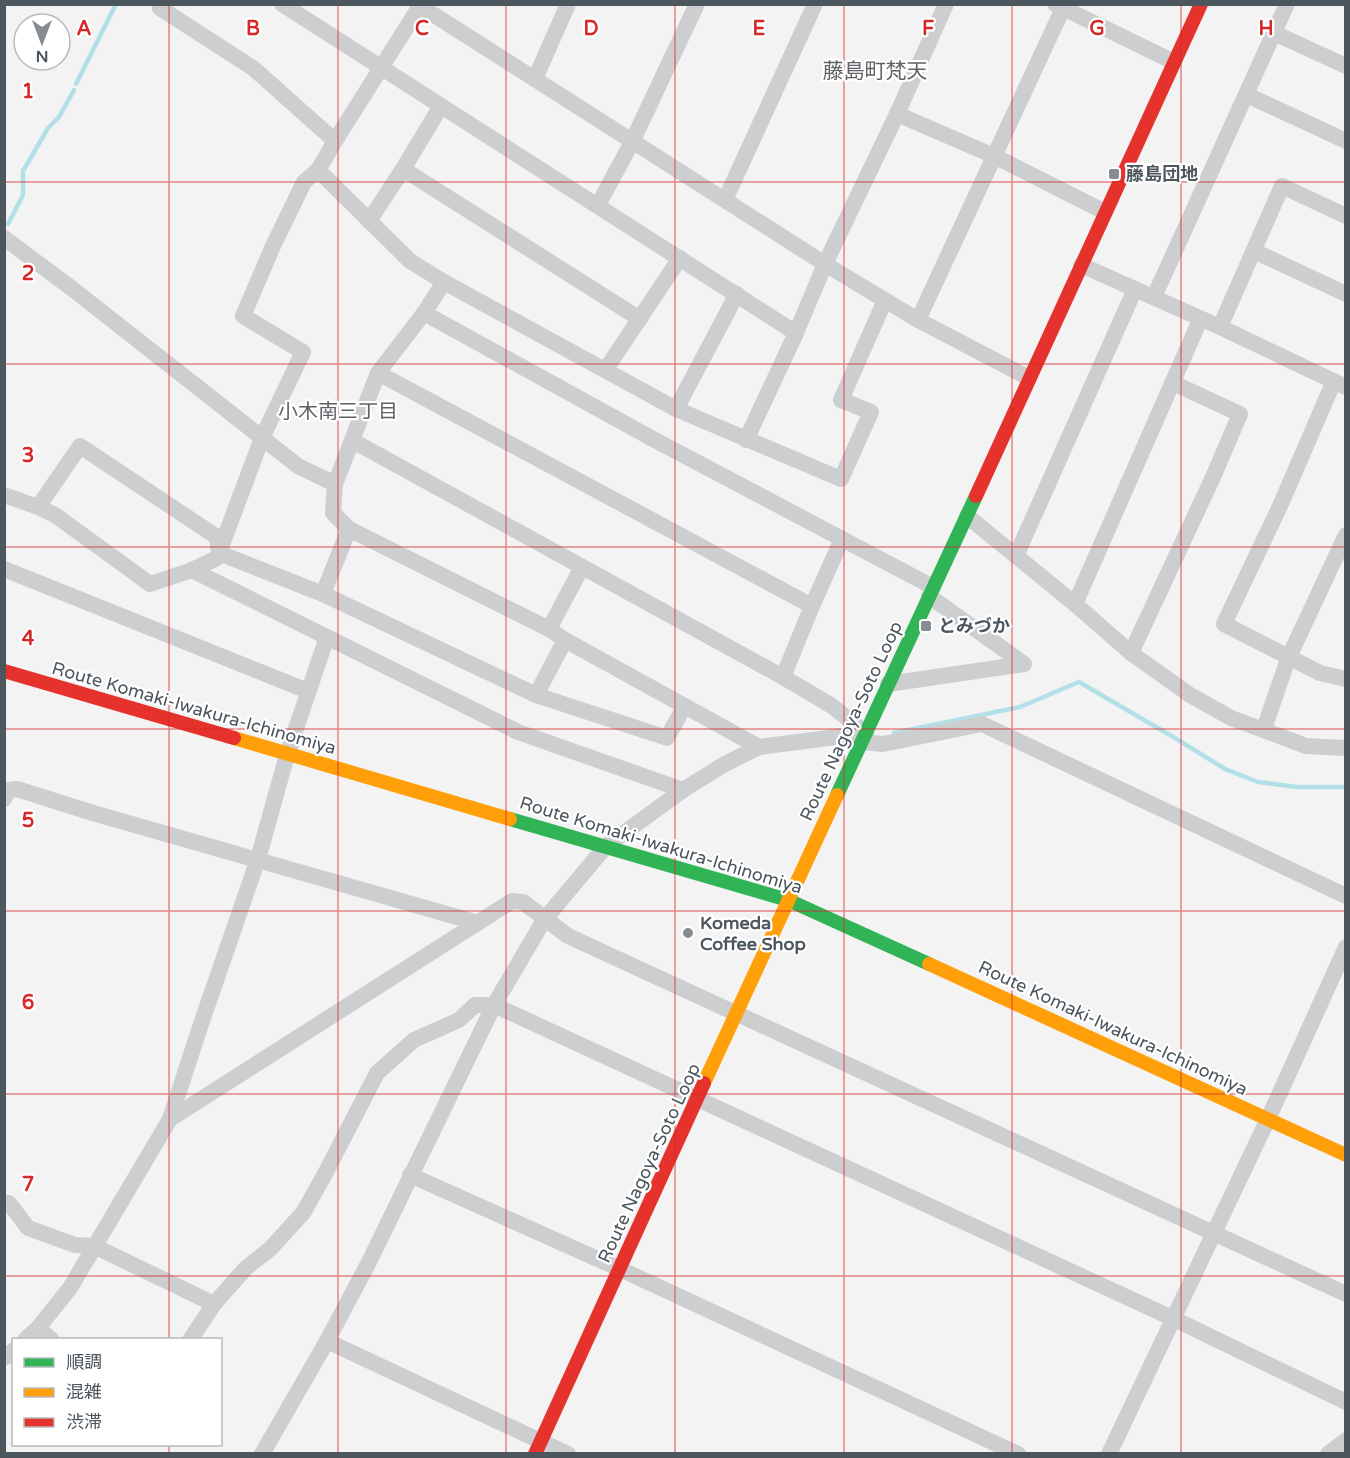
<svg xmlns="http://www.w3.org/2000/svg" width="1350" height="1458" font-family="'Varela Round','Noto Sans JP',sans-serif">
  <style>
    .lines { fill: none; stroke-linecap: round; stroke-linejoin: round }
    .stream { stroke: #b3e0e8; stroke-width: 4.5 }
    .street { stroke: #ccced0; stroke-width: 16 }
    .fast { stroke: #30b455; stroke-width: 14 }
    .slow { stroke: #ff9f0a; stroke-width: 14 }
    .jam { stroke: #e5322d; stroke-width: 14 }
    .grid { fill: none; stroke: #d62828; stroke-width: 1.5; stroke-opacity: 0.55 }
    .poi-dot { fill: #868d92; stroke: #fff; stroke-width: 2 }
    .labels { text-anchor: middle; stroke-width: 4.5; stroke-linejoin: round; paint-order: stroke }
    .poi-label { font-size: 18px; font-weight: bold; fill: #4b565d; stroke: #fff; text-anchor: start }
    .street-label { font-size: 18px; fill: #4b565d; stroke: #fff }
    .neighbourhood-label { font-size: 20px; fill: #5f6266; stroke: #fff }
    .quarter-label { font-size: 21px; fill: #5f6266; stroke: #fff }
    .grid-label { font-size: 20px; text-anchor: middle; font-weight: bold; fill: #d62828; stroke: #fff; stroke-width: 4.5; stroke-linejoin: round; paint-order: stroke }
  </style>
  <rect width="100%" height="100%" fill="#f3f3f3"/>
  <g class="lines">
    <g class="stream">
      <path d="M 76,84 L 116,4"/>
      <path d="M 8,224 L 23,195 L 23,171 L 48,128 L 59,117 L 74,90"/>
      <path d="M 894,733 L 1020,707 L 1079,682 L 1175,738 L 1225,769 L 1258,782 L 1297,787 L 1346,787"/>
    </g>
    <g class="street">
      <path d="M 161,4 L 160,8 L 253,68 L 335,141 L 318,170 L 304,182 L 273,246 L 243,316 L 303,352 L 262,438 L 217,558 L 192,570 L 518,732 L 683,790"/>
      <path d="M 282,4 L 796,333"/>
      <path d="M 417,4 L 825,264 L 918,320 L 1029,378"/>
      <path d="M 1055,4 L 1174,62"/>
      <path d="M 1274,33 L 1346,66"/>
      <path d="M 535,79 L 568,4"/>
      <path d="M 1247,95 L 1346,141"/>
      <path d="M 897,114 L 994,156 L 1105,212"/>
      <path d="M 335,141 L 420,6"/>
      <path d="M 403,169 L 640,319"/>
      <path d="M 318,170 L 410,261 L 444,282 L 424,313 L 378,373 L 335,484 L 333,513 L 349,529 L 549,629 L 565,640 L 759,747"/>
      <path d="M 725,200 L 815,4"/>
      <path d="M 598,205 L 632,142 L 697,4"/>
      <path d="M 369,221 L 403,169 L 441,106"/>
      <path d="M 4,238 L 70,287 L 298,466 L 335,484"/>
      <path d="M 1254,251 L 1346,294"/>
      <path d="M 1081,265 L 1220,327 L 1346,387"/>
      <path d="M 444,282 L 676,409 L 841,479 L 871,412 L 841,400 L 885,300"/>
      <path d="M 1154,297 L 1287,4"/>
      <path d="M 424,313 L 653,439 L 933,587"/>
      <path d="M 918,320 L 1065,4"/>
      <path d="M 1220,327 L 1282,186 L 1346,216"/>
      <path d="M 606,369 L 680,258"/>
      <path d="M 378,373 L 812,606 L 783,677"/>
      <path d="M 1334,381 L 1280,506 L 1224,624 L 1320,673 L 1346,679"/>
      <path d="M 676,409 L 737,294"/>
      <path d="M 746,440 L 796,333 L 825,264 L 897,114 L 946,4"/>
      <path d="M 353,441 L 783,677 L 832,706 L 866,733"/>
      <path d="M 4,495 L 38,507 L 80,446 L 217,537 L 219,553 L 323,594 L 536,695 L 667,738 L 684,707"/>
      <path d="M 38,507 L 55,515 L 150,584 L 192,570"/>
      <path d="M 967,516 L 1075,604 L 1131,653 L 1190,695 L 1231,718 L 1306,746 L 1346,748"/>
      <path d="M 1016,556 L 1135,289"/>
      <path d="M 4,569 L 308,691"/>
      <path d="M 323,594 L 349,529"/>
      <path d="M 1075,604 L 1200,320"/>
      <path d="M 812,606 L 842,539"/>
      <path d="M 549,629 L 582,567"/>
      <path d="M 1131,653 L 1213,477 L 1240,414 L 1173,383"/>
      <path d="M 888,684 L 1024,664 L 929,596"/>
      <path d="M 536,695 L 565,640"/>
      <path d="M 1264,729 L 1288,659 L 1346,535"/>
      <path d="M 862,742 L 883,744 L 982,724 L 1346,896"/>
      <path d="M 4,799 L 8,790 L 17,789 L 93,813 L 478,923"/>
      <path d="M 170,1119 L 512,901 L 523,902 L 568,936 L 1346,1294"/>
      <path d="M 410,1175 L 620,1269 L 1018,1454"/>
      <path d="M 4,1202 L 9,1203 L 28,1228 L 75,1245 L 94,1246 L 214,1304"/>
      <path d="M 38,1328 L 52,1340"/>
      <path d="M 25,1340 L 38,1328 L 70,1288 L 170,1119 L 201,1024 L 258,859 L 287,755 L 327,637"/>
      <path d="M 190,1340 L 214,1304 L 246,1268 L 270,1249 L 303,1213 L 326,1172 L 377,1073 L 414,1040 L 459,1020 L 475,1005 L 494,1005 L 1172,1318 L 1346,1402"/>
      <path d="M 327,1341 L 568,1454"/>
      <path d="M 4,1358 L 14,1350"/>
      <path d="M 262,1454 L 327,1341 L 370,1260 L 494,1005 L 544,920 L 606,846 L 683,790 L 723,765 L 759,747 L 866,733"/>
      <path d="M 1109,1454 L 1268,1119 L 1346,947"/>
      <path d="M 1328,1454 L 1346,1440"/>
    </g>
    <g class="fast">
      <path d="M 837,795 L 976,496"/>
      <path d="M 510,819 L 788,900 L 929,964"/>
    </g>
    <g class="slow">
      <path d="M 234,738 L 510,819"/>
      <path d="M 929,964 L 1346,1155"/>
      <path d="M 704,1083 L 837,795"/>
    </g>
    <g class="jam">
      <path d="M 976,496 L 1201,4"/>
      <path d="M 4,671 L 234,738"/>
      <path d="M 535,1454 L 704,1083"/>
    </g>
  </g>
  <path class="grid" d="M 169,4 L 169,1340M 338,4 L 338,1454M 506,4 L 506,1454M 675,4 L 675,1454M 844,4 L 844,1454M 1012,4 L 1012,1454M 1181,4 L 1181,1454M 4,182 L 1346,182M 4,364 L 1346,364M 4,547 L 1346,547M 4,729 L 1346,729M 4,911 L 1346,911M 4,1094 L 1346,1094M 4,1276 L 1346,1276M 169,1444 L 169,1454"/>
  <g class="poi-dot">
    <rect x="1108" y="168" width="12" height="12" rx="3"/>
    <rect x="920" y="620" width="12" height="12" rx="3"/>
    <circle cx="688" cy="933" r="6"/>
  </g>
  <g class="labels">
    <g class="poi-label">
      <text x="1126" y="180">藤島団地</text>
      <text x="938" y="632">とみづか</text>
      <text x="700" y="929">Komeda<tspan x="700" dy="21">Coffee Shop</tspan></text>
    </g>
    <g class="street-label">
      <text transform="translate(194 708) rotate(16)" y="6">Route Komaki-Iwakura-Ichinomiya</text>
      <text transform="translate(851 721) rotate(-65)" y="6">Route Nagoya-Soto Loop</text>
      <text transform="translate(661 845) rotate(17)" y="6">Route Komaki-Iwakura-Ichinomiya</text>
      <text transform="translate(1113 1028) rotate(25)" y="6">Route Komaki-Iwakura-Ichinomiya</text>
      <text transform="translate(649 1163) rotate(-65)" y="6">Route Nagoya-Soto Loop</text>
    </g>
    <g class="neighbourhood-label">
      <text x="338" y="418">小木南三丁目</text>
    </g>
    <g class="quarter-label">
      <text x="875" y="78">藤島町梵天</text>
    </g>
  </g>
  <g class="grid-label">
    <text x="84" y="35">A</text>
    <text x="253" y="35">B</text>
    <text x="422" y="35">C</text>
    <text x="591" y="35">D</text>
    <text x="759" y="35">E</text>
    <text x="928" y="35">F</text>
    <text x="1097" y="35">G</text>
    <text x="1266" y="35">H</text>
    <text x="28" y="98">1</text>
    <text x="28" y="280">2</text>
    <text x="28" y="462">3</text>
    <text x="28" y="645">4</text>
    <text x="28" y="827">5</text>
    <text x="28" y="1009">6</text>
    <text x="28" y="1191">7</text>
  </g>
  <rect width="1350" height="1458" fill="none" stroke="#4b565d" stroke-width="12"/>
  <rect x="12" y="1338" width="210" height="108" fill="#ffffff" stroke="#b7bbbe" stroke-width="1.5"/>
  <rect x="24" y="1358" width="30" height="9" fill="#30b455" stroke="#b7bbbe" stroke-width="1.5"/>
  <text x="66" y="1368" font-size="18" fill="#4b565d">順調</text>
  <rect x="24" y="1388" width="30" height="9" fill="#ff9f0a" stroke="#b7bbbe" stroke-width="1.5"/>
  <text x="66" y="1398" font-size="18" fill="#4b565d">混雑</text>
  <rect x="24" y="1418" width="30" height="9" fill="#e5322d" stroke="#b7bbbe" stroke-width="1.5"/>
  <text x="66" y="1428" font-size="18" fill="#4b565d">渋滞</text>
  <g transform="translate(42 42) rotate(180)"><circle r="28" fill="#ffffff" stroke="#b7bbbe" stroke-width="1.5"/>
  <path d="M0-4.5L10 22L0 15L-10 22Z" fill="#868d92"/>
  <text y="-9" font-size="16" font-weight="bold" text-anchor="middle" fill="#4b565d">N</text>
  </g>
</svg>
